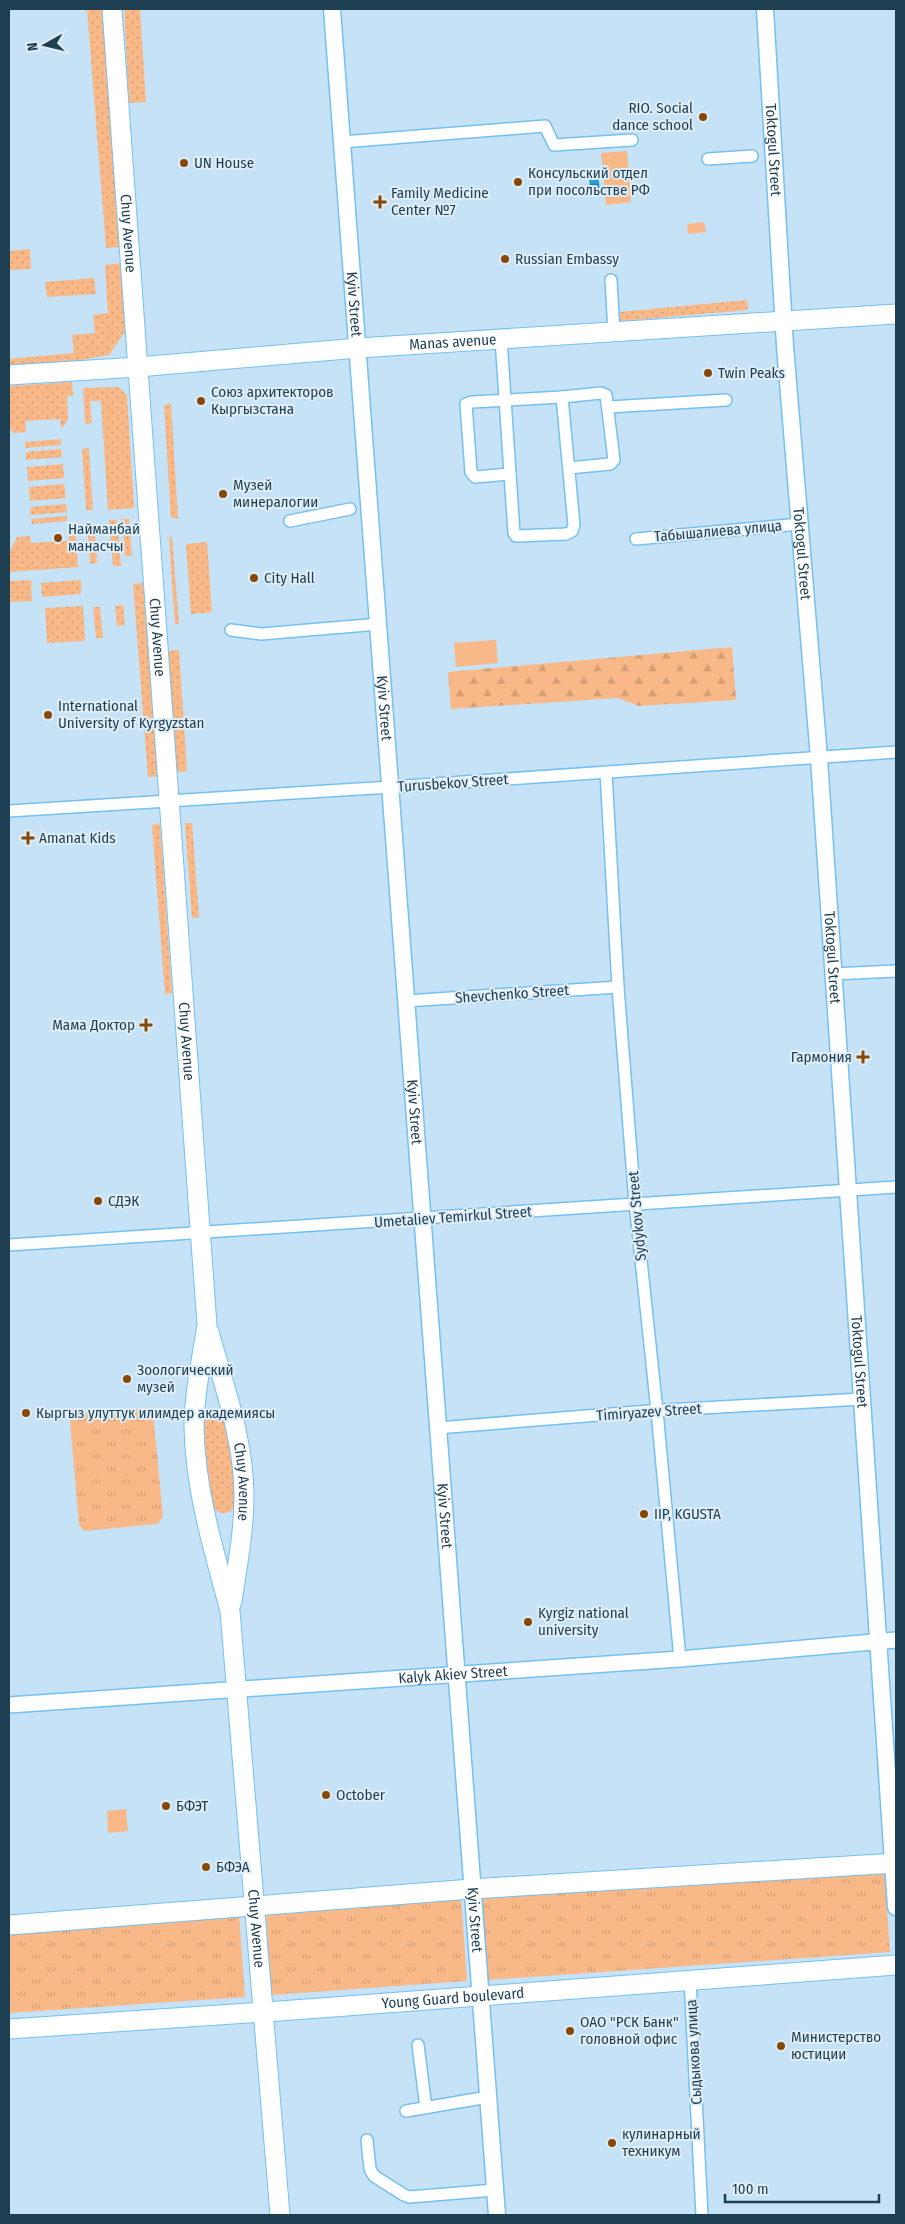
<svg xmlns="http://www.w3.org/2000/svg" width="905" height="2224" font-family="'Fira Sans Condensed',sans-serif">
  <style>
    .grass { fill: url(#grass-dots) }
    .forest { fill: url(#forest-firs) }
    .park { fill: url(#park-tufts) }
    .pitch { fill: #f9b887 }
    .water { fill: url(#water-rules) }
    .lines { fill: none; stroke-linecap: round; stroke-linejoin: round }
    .minor-casing { stroke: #74c0f1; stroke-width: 14 }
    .tertiary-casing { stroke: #74c0f1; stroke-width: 18 }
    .secondary-casing { stroke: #74c0f1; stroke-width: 19 }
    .primary-casing { stroke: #74c0f1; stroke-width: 21 }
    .minor { stroke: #fff; stroke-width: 11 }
    .tertiary { stroke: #fff; stroke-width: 15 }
    .secondary { stroke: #fff; stroke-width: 16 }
    .primary { stroke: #fff; stroke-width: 19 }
    .poi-dot { fill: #864808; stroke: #dfedf7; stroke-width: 2 }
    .labels { text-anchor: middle; stroke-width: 4; stroke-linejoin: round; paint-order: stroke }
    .poi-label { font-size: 15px; fill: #1e3e52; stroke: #dfedf7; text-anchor: start }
    .street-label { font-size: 15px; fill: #1e3e52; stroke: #dfedf7 }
  </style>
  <defs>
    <pattern id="grass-dots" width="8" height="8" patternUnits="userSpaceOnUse" patternTransform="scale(1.25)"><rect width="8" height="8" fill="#f9b887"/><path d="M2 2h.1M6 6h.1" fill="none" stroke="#d59f76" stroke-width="1.8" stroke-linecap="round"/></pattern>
    <pattern id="forest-firs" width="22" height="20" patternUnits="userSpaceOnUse" patternTransform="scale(1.25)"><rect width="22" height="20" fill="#f9b887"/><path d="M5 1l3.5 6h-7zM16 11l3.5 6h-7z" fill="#d59f76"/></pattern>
    <pattern id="park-tufts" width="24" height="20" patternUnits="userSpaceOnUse" patternTransform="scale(1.25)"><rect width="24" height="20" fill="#f9b887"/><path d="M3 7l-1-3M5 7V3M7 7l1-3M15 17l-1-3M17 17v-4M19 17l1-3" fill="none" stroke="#d59f76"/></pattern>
    <pattern id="water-rules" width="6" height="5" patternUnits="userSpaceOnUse" patternTransform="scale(1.25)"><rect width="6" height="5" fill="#2a9cd9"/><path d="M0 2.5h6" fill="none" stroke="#2381b3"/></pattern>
  </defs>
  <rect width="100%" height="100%" fill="#c6e2f6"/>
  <g class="grass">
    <path d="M 87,9 L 102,9 L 120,247 L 106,248 Z"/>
    <path d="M 124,9 L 140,9 L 146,102 L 129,103 Z"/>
    <path d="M 30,249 L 31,269 L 9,270 L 9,251 Z"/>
    <path d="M 122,263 L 127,329 L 109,355 L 75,361 L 9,366 L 9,359 L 74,353 L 72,335 L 95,333 L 93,315 L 108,313 L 105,265 Z"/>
    <path d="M 94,278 L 96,294 L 47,297 L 45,282 Z"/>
    <path d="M 747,300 L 748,310 L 620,321 L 619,312 Z"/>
    <path d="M 72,382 L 73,396 L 67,396 L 68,420 L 61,429 L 60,419 L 26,421 L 26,432 L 14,433 L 9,427 L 9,386 Z"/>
    <path d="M 118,387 L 127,395 L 134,508 L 108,510 L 101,401 L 90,401 L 92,423 L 85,424 L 83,388 Z"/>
    <path d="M 171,404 L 178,518 L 171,518 L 164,405 Z"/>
    <path d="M 61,439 L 61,445 L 25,448 L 25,442 Z"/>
    <path d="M 89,448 L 93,510 L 86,510 L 82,449 Z"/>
    <path d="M 61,449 L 62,457 L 26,460 L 26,452 Z"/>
    <path d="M 63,464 L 64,478 L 28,481 L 27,467 Z"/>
    <path d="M 64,484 L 66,498 L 30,501 L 29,487 Z"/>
    <path d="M 66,504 L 67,512 L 31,515 L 30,507 Z"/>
    <path d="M 67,516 L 67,521 L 32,524 L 31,519 Z"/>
    <path d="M 122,519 L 129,519 L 132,556 L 125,556 Z"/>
    <path d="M 109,520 L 117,520 L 121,566 L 113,566 Z"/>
    <path d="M 68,531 L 76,536 L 78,567 L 9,572 L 9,553 L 17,537 L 30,536 L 31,543 L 69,541 Z"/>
    <path d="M 88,534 L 95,534 L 97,563 L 90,564 Z"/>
    <path d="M 169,537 L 172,537 L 179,624 L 175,624 Z"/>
    <path d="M 207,542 L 212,612 L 191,614 L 186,544 Z"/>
    <path d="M 31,580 L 32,601 L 9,602 L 9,581 Z"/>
    <path d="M 81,580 L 81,594 L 42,597 L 41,583 Z"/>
    <path d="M 143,583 L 158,776 L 148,777 L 133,584 Z"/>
    <path d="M 123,605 L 125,625 L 117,626 L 115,606 Z"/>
    <path d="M 83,606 L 85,641 L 47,643 L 45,608 Z"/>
    <path d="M 93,607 L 100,607 L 103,638 L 96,638 Z"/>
    <path d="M 179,650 L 187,771 L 176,772 L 168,651 Z"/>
    <path d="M 185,823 L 192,823 L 199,917 L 192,918 Z"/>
    <path d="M 160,824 L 172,993 L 165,994 L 152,825 Z"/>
    <path d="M 214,1410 L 224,1412 L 228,1415 L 237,1505 C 227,1518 216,1514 208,1502 L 202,1418 L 209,1411 Z"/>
  </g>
  <path class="forest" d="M 732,647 L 736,700 L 639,706 L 617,698 L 451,709 L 448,672 Z"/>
  <g class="park">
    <path d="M 146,1408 L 153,1413 L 163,1517 L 157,1524 L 84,1531 L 79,1525 L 70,1421 L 75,1414 Z"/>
    <path d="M 884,1869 L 890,1952 L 488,1980 L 482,1897 Z"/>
    <path d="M 461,1898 L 467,1981 L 271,1995 L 266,1912 Z"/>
    <path d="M 239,1913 L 245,1997 L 9,2013 L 9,1929 Z"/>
  </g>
  <g class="pitch">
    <path d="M 627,151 L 631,202 L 606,205 L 601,153 Z"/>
    <path d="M 704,222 L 706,232 L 688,234 L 687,224 Z"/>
    <path d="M 496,640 L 498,663 L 456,667 L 454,643 Z"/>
    <path d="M 126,1809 L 128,1831 L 108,1833 L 107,1811 Z"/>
  </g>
  <path class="water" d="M 598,172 L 600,192 L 590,193 L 589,173 Z"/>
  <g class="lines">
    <g class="minor-casing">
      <g id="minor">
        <path d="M 342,142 L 545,126 L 554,145 L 632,140"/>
        <path d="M 708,159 L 752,156"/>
        <path d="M 611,280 L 614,332"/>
        <path d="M 501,339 L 514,533 L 516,536 L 566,534 L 572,531 L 574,525 L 562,397 L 601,393 L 606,395 L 614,460 L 610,464 L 569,468"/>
        <path d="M 609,407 L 726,400"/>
        <path d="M 510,474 L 475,477 L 471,472 L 466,404 L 472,402 L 562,397"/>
        <path d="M 290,521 L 350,509"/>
        <path d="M 636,539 L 800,524"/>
        <path d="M 231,630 L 261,634 L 379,624"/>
        <path d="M 606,772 L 618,987 L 635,1203 L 657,1411 L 680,1659"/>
        <path d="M 9,811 L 391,787 L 896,752"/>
        <path d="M 833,974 L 896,971"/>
        <path d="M 406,1001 L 618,987"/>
        <path d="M 9,1245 L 896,1187"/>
        <path d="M 437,1428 L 649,1411 L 862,1399"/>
        <path d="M 690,1979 L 702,2215"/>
        <path d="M 418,2045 L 426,2108"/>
        <path d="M 406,2111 L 488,2097"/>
        <path d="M 367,2140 L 370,2169 L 374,2176 L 404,2195 L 409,2197 L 495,2190"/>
      </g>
    </g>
    <g class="tertiary-casing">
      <g id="tertiary">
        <path id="s1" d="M 9,1705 L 680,1659 L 896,1640"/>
      </g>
    </g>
    <g class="secondary-casing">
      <g id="secondary">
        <path id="s2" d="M 332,9 L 497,2215"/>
        <path id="s3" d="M 765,9 L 785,346 L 819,758 L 896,1907"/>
      </g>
    </g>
    <g class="primary-casing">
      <g id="primary">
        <path id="s4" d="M 112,9 L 207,1325 C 202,1358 194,1394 194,1427 C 195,1490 214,1551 230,1611 L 280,2215"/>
        <path id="s5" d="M 9,375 L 138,367 L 358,348 L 896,314"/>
        <path id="s6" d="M 209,1332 C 224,1386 244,1440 244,1496 C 244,1532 237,1567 232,1602"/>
        <path d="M 9,1925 L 471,1889 L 896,1863"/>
        <path id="s7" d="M 9,2029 L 280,2011 L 896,1965"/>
      </g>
    </g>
    <use href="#minor" class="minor"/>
    <use href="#tertiary" class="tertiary"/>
    <use href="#secondary" class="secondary"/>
    <use href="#primary" class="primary"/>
  </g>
  <g class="poi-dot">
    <circle cx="703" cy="117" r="5"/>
    <circle cx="184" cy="163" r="5"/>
    <circle cx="518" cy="182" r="5"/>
    <path d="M377.5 194.5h5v5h5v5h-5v5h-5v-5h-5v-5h5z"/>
    <circle cx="505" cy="259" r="5"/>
    <circle cx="708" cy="373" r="5"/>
    <circle cx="201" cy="401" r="5"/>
    <circle cx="223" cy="494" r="5"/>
    <circle cx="58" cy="538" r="5"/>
    <circle cx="254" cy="578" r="5"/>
    <circle cx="48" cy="715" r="5"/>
    <path d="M25.5 830.5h5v5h5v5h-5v5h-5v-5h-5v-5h5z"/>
    <path d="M143.5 1017.5h5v5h5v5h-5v5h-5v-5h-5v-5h5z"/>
    <path d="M860.5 1049.5h5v5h5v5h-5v5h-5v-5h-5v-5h5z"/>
    <circle cx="98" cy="1201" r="5"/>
    <circle cx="127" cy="1379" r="5"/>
    <circle cx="26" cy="1413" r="5"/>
    <circle cx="644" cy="1514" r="5"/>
    <circle cx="528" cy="1622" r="5"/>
    <circle cx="326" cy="1795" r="5"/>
    <circle cx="166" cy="1806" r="5"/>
    <circle cx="206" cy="1867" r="5"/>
    <circle cx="570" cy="2031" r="5"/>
    <circle cx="781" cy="2046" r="5"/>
    <circle cx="612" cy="2143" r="5"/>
  </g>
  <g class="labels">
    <g class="poi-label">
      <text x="693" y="113" text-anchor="end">RIO. Social<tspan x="693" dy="17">dance school</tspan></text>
      <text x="194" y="168">UN House</text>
      <text x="528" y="178">Консульский отдел<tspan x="528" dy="17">при посольстве РФ</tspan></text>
      <text x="391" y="198">Family Medicine<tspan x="391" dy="17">Center №7</tspan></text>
      <text x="515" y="264">Russian Embassy</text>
      <text x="718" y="378">Twin Peaks</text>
      <text x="211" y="397">Союз архитекторов<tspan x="211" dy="17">Кыргызстана</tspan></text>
      <text x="233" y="490">Музей<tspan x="233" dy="17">минералогии</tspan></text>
      <text x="68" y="534">Найманбай<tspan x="68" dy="17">манасчы</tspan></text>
      <text x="264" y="583">City Hall</text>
      <text x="58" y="711">International<tspan x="58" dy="17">University of Kyrgyzstan</tspan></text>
      <text x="39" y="843">Amanat Kids</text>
      <text x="135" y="1030" text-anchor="end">Мама Доктор</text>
      <text x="852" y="1062" text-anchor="end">Гармония</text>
      <text x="108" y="1206">СДЭК</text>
      <text x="137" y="1375">Зоологический<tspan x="137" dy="17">музей</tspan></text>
      <text x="36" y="1418">Кыргыз улуттук илимдер академиясы</text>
      <text x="654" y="1519">IIP, KGUSTA</text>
      <text x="538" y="1618">Kyrgiz national<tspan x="538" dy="17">university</tspan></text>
      <text x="336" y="1800">October</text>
      <text x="176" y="1811">БФЭТ</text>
      <text x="216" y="1872">БФЭА</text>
      <text x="580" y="2027">ОАО "РСК Банк"<tspan x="580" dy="17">головной офис</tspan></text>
      <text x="791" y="2042">Министерство<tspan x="791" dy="17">юстиции</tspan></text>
      <text x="622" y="2139">кулинарный<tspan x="622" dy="17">техникум</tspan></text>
    </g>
    <g class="street-label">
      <text dy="5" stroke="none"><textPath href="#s3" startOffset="141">Toktogul Street</textPath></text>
      <text dy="5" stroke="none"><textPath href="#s4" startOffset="225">Chuy Avenue</textPath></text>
      <text dy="5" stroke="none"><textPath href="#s2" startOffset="296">Kyiv Street</textPath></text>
      <text dy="5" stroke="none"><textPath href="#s5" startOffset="445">Manas avenue</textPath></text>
      <text transform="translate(718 531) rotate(-5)" y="5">Табышалиева улица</text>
      <text dy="5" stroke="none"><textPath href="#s3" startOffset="546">Toktogul Street</textPath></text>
      <text dy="5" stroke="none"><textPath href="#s4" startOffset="630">Chuy Avenue</textPath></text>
      <text dy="5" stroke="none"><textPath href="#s2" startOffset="701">Kyiv Street</textPath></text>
      <text transform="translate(453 783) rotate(-4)" y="5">Turusbekov Street</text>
      <text dy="5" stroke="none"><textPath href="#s3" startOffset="951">Toktogul Street</textPath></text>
      <text transform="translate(512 994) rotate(-4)" y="5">Shevchenko Street</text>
      <text dy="5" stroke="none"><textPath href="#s4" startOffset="1035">Chuy Avenue</textPath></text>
      <text dy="5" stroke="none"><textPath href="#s2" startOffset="1106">Kyiv Street</textPath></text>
      <text transform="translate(637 1216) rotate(-95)" y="5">Sydykov Street</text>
      <text transform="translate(453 1217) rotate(-4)" y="5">Umetaliev Temirkul Street</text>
      <text dy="5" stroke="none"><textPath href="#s3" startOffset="1356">Toktogul Street</textPath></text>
      <text transform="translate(649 1412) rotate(-4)" y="5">Timiryazev Street</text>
      <text dy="5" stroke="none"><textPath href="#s6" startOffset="154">Chuy Avenue</textPath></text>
      <text dy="5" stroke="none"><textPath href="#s2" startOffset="1511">Kyiv Street</textPath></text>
      <text dy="5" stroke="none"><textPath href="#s1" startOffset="445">Kalyk Akiev Street</textPath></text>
      <text dy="5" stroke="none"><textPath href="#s2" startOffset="1916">Kyiv Street</textPath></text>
      <text dy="5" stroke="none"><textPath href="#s4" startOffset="1929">Chuy Avenue</textPath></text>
      <text dy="5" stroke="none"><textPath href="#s7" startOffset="445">Young Guard boulevard</textPath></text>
      <text transform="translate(694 2052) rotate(-93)" y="5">Сыдыкова улица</text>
    </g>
  </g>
  <rect width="905" height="2224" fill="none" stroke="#1e3e52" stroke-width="20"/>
  <g transform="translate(45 45) rotate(262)" stroke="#dfedf7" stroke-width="4" paint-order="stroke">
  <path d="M0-4L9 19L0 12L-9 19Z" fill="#1e3e52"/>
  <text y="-8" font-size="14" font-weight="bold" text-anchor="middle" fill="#1e3e52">N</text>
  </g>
  <path d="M725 2194v8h154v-8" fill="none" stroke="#1e3e52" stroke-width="2.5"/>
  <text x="732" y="2194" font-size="15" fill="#1e3e52" stroke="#dfedf7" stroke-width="4" paint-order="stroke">100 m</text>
</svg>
